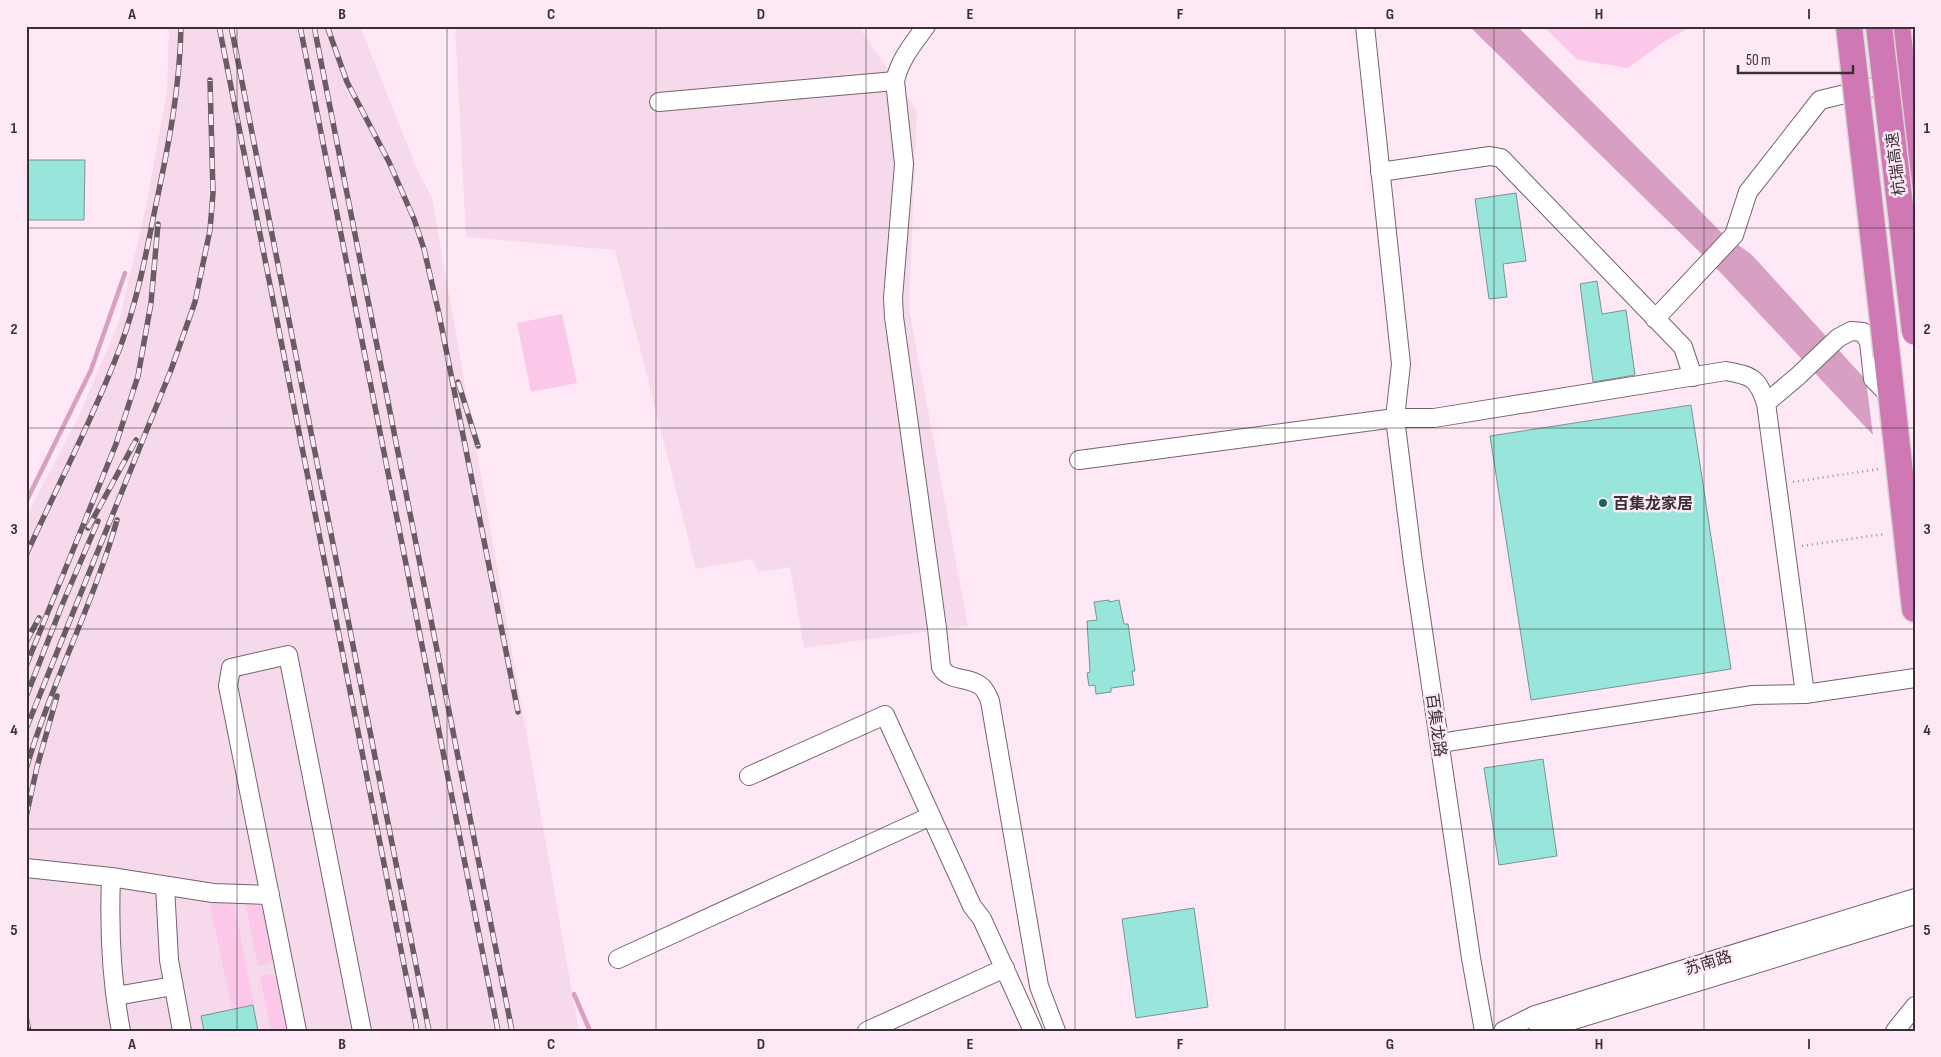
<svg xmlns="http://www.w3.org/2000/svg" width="1941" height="1057" font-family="'Sofia Sans Condensed','Noto Sans SC',sans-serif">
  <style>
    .built { fill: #f6daec }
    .green { fill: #fbc8e9 }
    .water { fill: #d7a0c3 }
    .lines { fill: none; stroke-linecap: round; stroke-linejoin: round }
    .stream { stroke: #d7a0c3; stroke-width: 4.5 }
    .building { fill: #97e5db; stroke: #7b9491 }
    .minor-casing { stroke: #75636e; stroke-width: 20 }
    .highway-casing { stroke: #d7d6d7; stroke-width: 29 }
    .path { stroke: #9c8d96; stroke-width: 2.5; stroke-dasharray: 1 4; stroke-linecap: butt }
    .minor { stroke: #fff; stroke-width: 18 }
    .highway { stroke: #cf78b3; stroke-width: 26 }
    .rail-casing { stroke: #685d64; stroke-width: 5.5 }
    .rail { stroke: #fee8f5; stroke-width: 4; stroke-dasharray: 11; stroke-linecap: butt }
    .highway-bridge-casing { stroke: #d7d6d7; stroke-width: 29; stroke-linecap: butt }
    .highway-bridge { stroke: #cf78b3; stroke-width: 26 }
    .grid { fill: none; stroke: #383035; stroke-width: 1; stroke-opacity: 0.55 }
    .poi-dot { fill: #1a655e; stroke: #fee8f5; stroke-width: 2 }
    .labels { text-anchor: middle; stroke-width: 5; stroke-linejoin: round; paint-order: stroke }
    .street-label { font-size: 16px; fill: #383035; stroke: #fee8f5 }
    .poi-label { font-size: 16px; font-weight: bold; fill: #383035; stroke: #fee8f5; text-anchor: start }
    .neatline { fill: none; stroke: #383035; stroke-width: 2 }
    .grid-label { font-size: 16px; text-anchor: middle; font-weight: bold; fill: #383035 }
  </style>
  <rect width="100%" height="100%" fill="#fee8f5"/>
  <g class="built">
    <path d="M 169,26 L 360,26 L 416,167 L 432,198 L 579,1031 L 26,1031 L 26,517 L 79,416 L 119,321 L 146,207 L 167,90 Z"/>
    <path d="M 455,26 L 858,26 L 917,111 L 909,308 L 968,626 L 804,648 L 790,567 L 758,572 L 752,559 L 696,569 L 615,250 L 466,237 Z"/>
  </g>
  <g class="green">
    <path d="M 1543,26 L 1692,26 L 1665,41 L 1628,68 L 1578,60 Z"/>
    <path d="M 562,314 L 577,383 L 531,392 L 517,323 Z"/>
    <path d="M 209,900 L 234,904 L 254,1005 L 232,1009 Z"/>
    <path d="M 245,902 L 258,903 L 262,906 L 273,959 L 270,963 L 258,966 Z"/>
    <path d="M 271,974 L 276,976 L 287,1031 L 271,1031 L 260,976 Z"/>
  </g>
  <path class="water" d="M 1469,26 L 1517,26 L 1721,232 L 1752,255 L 1866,380 L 1873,435 L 1719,271 Z"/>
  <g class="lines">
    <g class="stream">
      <path d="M 26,502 L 91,370 L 125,273"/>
      <path d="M 574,994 L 590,1031"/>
    </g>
  </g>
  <g class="building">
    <path d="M 26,160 L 85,160 L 84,220 L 26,220 Z"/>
    <path d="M 1516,193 L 1526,261 L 1503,264 L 1507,297 L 1489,299 L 1475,199 Z"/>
    <path d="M 1597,281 L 1602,314 L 1626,310 L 1635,375 L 1593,382 L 1580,284 Z"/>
    <path d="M 1691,405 L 1731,669 L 1531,700 L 1490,436 Z"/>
    <path d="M 1109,600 L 1109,602 L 1119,600 L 1124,624 L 1128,624 L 1135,671 L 1132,671 L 1134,685 L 1111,688 L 1111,692 L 1096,694 L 1095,685 L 1089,686 L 1087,673 L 1090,672 L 1087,621 L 1097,620 L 1094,602 Z"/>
    <path d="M 1543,759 L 1557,856 L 1499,865 L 1484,768 Z"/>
    <path d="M 1194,908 L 1208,1007 L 1136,1018 L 1122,919 Z"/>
    <path d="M 253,1005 L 258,1031 L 204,1031 L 201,1016 Z"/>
  </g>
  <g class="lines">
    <g class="minor-casing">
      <g id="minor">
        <path d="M 926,26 C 913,44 900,59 895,81 L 904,164 L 893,298 L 894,317 L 937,628 L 941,667 C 948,682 970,676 982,687 C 986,691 988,696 990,701 L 1039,986 L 1056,1031"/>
        <path d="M 1365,26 L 1401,364 L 1395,418 L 1413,563 L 1471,958 L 1484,1031"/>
        <path d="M 659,102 L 895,81"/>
        <path d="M 1380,172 L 1490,156 L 1501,158 L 1683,347 L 1693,377"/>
        <path d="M 1655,319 L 1734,235 L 1748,192 L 1820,100 L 1895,82"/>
        <path d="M 1766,403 L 1798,376 L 1838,338 L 1851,331 L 1863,332 L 1869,342 L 1873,379 L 1891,397"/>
        <path d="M 1079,460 L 1395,418 L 1434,418 L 1726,371 C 1752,376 1757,377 1766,403 L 1805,694"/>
        <path d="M 1440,743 L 1753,695 L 1805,694 L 1915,678"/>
        <path d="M 749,776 L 885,715 L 972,906 L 982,919 L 1033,1031"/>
        <path d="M 26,868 L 111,877 L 213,893 L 270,895"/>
        <path d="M 111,877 C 109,929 111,980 121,1031"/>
        <path d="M 165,886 L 169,960 L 182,1031"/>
        <path d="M 618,959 L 931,816"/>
        <path d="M 116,996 L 173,986"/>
        <path d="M 297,1031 L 228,686 L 231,668 L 288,655 L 362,1031"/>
        <path d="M 867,1031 L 1005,968"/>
        <path d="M 1503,1031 L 1535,1015 L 1915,898"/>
        <path d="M 1538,1031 L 1915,915"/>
        <path d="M 1895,1031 L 1915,1006"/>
      </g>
    </g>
    <g class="highway-casing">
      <g id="highway">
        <path d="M 1897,26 L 1915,177"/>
        <path d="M 1887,356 L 1915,609"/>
      </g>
    </g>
    <g class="path">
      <path d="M 1793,482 L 1879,469"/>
      <path d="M 1802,546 L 1885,534"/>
    </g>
    <use href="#minor" class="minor"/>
    <use href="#highway" class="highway"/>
    <g class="rail-casing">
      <g id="rail">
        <path d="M 219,26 L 417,1031"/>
        <path d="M 231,26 L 429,1031"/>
        <path d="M 300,26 L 498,1031"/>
        <path d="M 314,26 L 512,1031"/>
        <path d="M 327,26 L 347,82 L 389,162 L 414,219 L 424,249 L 439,314 L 518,712"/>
        <path d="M 458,382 L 478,446"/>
        <path d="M 88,528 L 136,440"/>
        <path d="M 26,555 C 58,485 94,416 121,345 C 137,301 146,255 155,209 C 168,148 180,89 181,26"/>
        <path d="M 26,642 L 39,618"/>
        <path d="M 26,666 L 116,444 L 138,376 L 151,303 L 158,224"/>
        <path d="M 26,697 L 62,605 L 98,521"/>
        <path d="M 26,729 L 171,370 L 195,302 L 210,230 L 213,193 L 210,80"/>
        <path d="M 26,769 C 51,684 93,605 117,520"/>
        <path d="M 26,817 L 37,767 L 57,696"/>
        <path d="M 26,1017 L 29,1031"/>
      </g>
    </g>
    <use href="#rail" class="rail"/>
    <g class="highway-bridge-casing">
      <g id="highway-bridge">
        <path d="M 1849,26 L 1887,356"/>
        <path d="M 1879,26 L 1915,332"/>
      </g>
    </g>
    <use href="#highway-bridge" class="highway-bridge"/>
  </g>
  <path class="grid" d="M 237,26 L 237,1031M 447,26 L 447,1031M 656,26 L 656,1031M 866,26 L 866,1031M 1075,26 L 1075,1031M 1285,26 L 1285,1031M 1494,26 L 1494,1031M 1704,26 L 1704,1031M 26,228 L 1915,228M 26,428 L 1915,428M 26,629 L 1915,629M 26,829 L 1915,829"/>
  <circle class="poi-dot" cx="1603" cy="503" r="5"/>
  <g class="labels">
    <g class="street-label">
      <text transform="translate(1895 164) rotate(-97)" y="6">杭瑞高速</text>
      <text transform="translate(1437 725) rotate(82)" y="6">百集龙路</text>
      <text transform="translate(1708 962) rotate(-17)" y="6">苏南路</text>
    </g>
    <g class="poi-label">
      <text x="1613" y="509">百集龙家居</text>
    </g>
  </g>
  <rect width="1941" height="1057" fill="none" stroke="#fee8f5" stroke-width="55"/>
  <path d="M1738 65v8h115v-8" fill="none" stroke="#383035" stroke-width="2.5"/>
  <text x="1746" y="65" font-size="15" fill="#383035" stroke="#fee8f5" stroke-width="4" paint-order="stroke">50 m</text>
  <rect x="28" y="28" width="1886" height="1002" class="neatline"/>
  <g class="grid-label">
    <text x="132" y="19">A</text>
    <text x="342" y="19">B</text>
    <text x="551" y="19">C</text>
    <text x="761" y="19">D</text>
    <text x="970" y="19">E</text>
    <text x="1180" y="19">F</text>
    <text x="1390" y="19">G</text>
    <text x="1599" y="19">H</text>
    <text x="1809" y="19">I</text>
    <text x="14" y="133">1</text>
    <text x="1927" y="133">1</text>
    <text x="14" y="334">2</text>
    <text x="1927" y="334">2</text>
    <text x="14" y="534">3</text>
    <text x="1927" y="534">3</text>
    <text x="14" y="735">4</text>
    <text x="1927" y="735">4</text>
    <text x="14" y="935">5</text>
    <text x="1927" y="935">5</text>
    <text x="132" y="1049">A</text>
    <text x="342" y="1049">B</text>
    <text x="551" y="1049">C</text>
    <text x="761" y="1049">D</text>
    <text x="970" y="1049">E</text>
    <text x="1180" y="1049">F</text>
    <text x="1390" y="1049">G</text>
    <text x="1599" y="1049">H</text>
    <text x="1809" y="1049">I</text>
  </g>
</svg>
